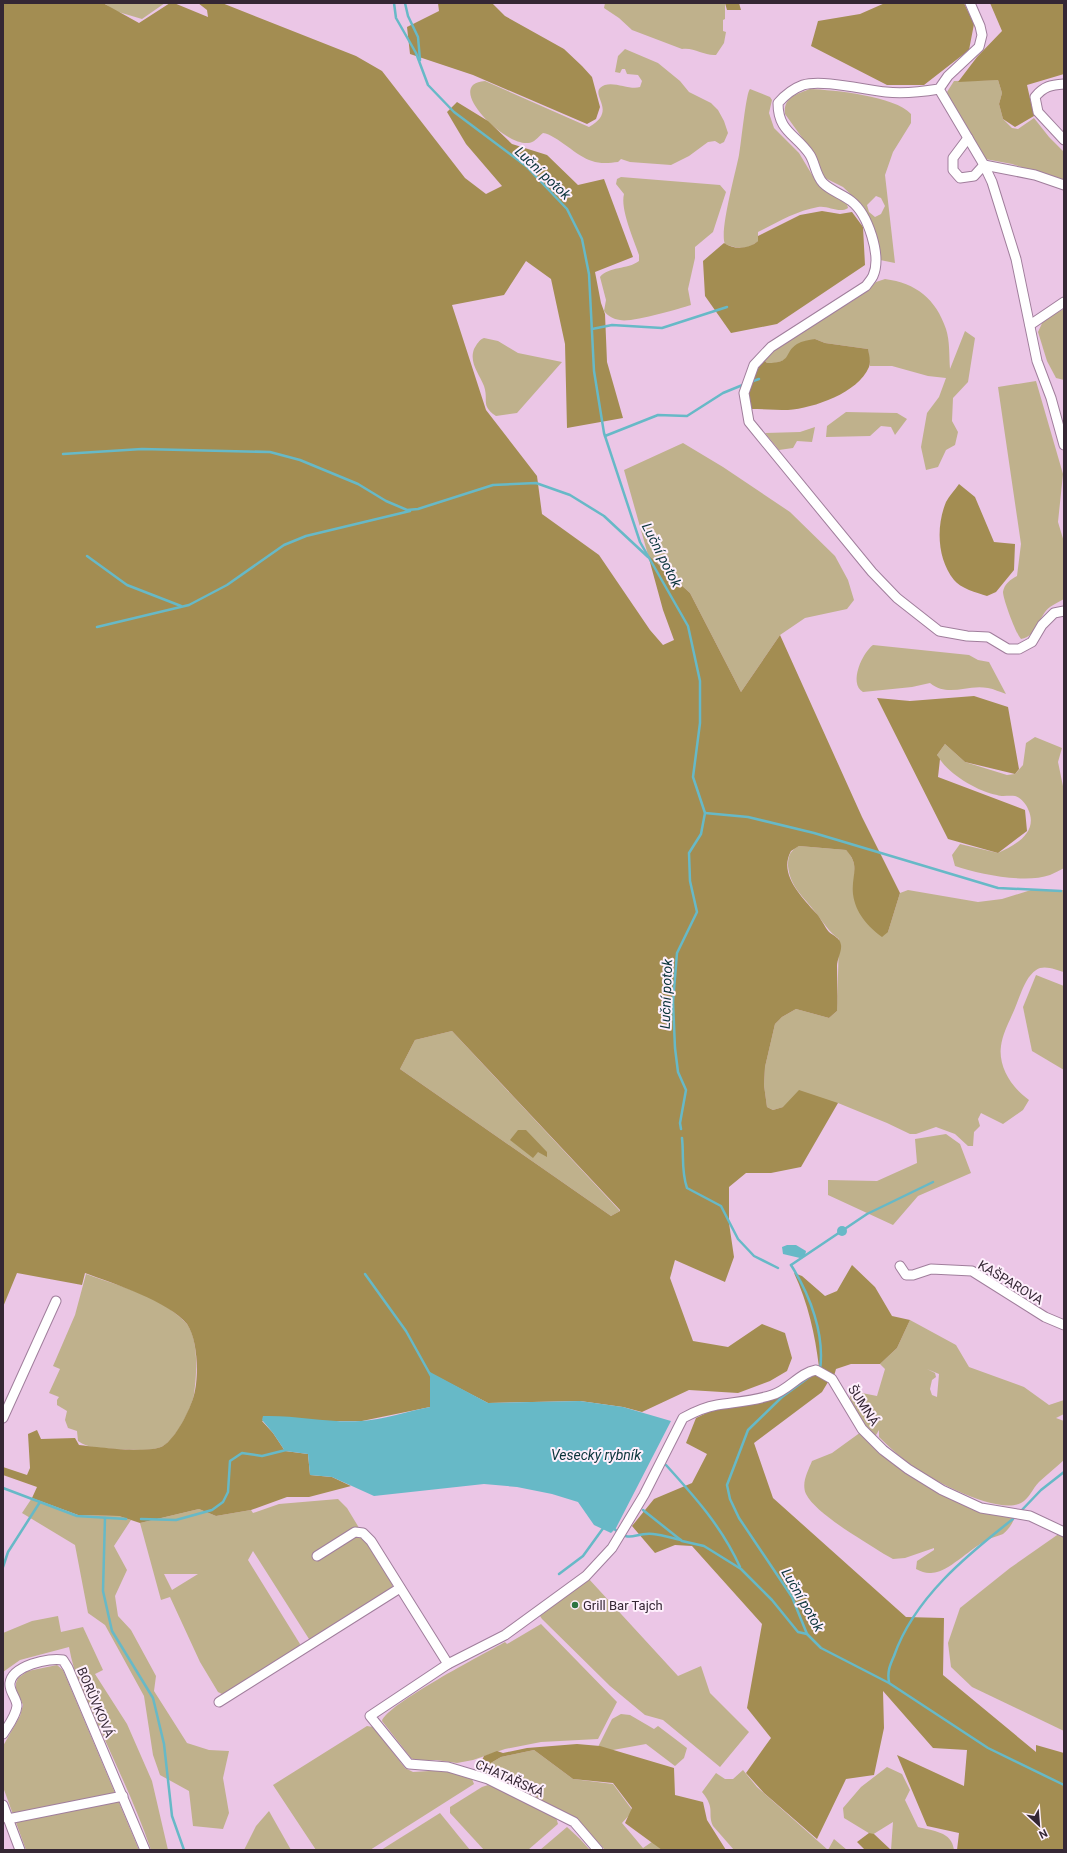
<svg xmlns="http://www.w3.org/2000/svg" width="1067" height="1853" font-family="Roboto,sans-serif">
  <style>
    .green { fill: #bfb18c; fill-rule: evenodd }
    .forest { fill: #a38d52; fill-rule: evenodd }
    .water { fill: #67b9c7 }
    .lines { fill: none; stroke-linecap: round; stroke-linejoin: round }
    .stream { stroke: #67b9c7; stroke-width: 2.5 }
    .minor-casing { stroke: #a07e9c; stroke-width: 11 }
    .minor { stroke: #fff; stroke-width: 9 }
    .poi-dot { fill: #2d7441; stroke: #feeffc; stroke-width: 1.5 }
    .labels { text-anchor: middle; stroke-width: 4; stroke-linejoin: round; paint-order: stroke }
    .street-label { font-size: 13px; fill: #352734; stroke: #feeffc }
    .poi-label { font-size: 13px; fill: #352734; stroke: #feeffc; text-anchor: start }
    .water-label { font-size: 14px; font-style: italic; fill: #0a343a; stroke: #feeffc }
  </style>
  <rect width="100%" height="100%" fill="#ebc6e6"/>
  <g class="green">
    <path d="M 104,3 L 165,3 L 142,19 L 115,11 Z"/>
    <path d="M 605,3 L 725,3 L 725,19 L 723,20 L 723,31 L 726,32 L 724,43 L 716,55 C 704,56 694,47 682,49 L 632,30 L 619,18 L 604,8 Z"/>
    <path d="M 625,49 L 658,63 L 680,81 L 689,92 L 711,103 L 718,110 L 724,121 L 728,133 L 724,142 L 720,144 L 715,141 L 708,142 L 689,156 L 671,165 L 630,162 L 621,159 L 618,162 C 610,163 600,164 592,161 C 577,157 557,135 543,133 C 538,137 534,143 528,143 C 504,146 442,84 485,81 L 589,127 C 617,111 592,97 600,88 C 610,78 629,91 640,87 L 642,81 L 638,75 L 627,74 L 625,69 L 622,69 L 620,73 L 615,72 L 618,56 Z"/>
    <path d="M 998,80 L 1002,93 L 999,104 L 1003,119 L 1012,128 L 1018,129 L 1034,118 L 1049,137 L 1064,152 L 1064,181 L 1012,164 L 985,159 L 952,104 L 947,92 L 954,81 Z"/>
    <path d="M 750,89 L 770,97 L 772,100 L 769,113 L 774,128 L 799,153 L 817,183 L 825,191 L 847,204 L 848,208 C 839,214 828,205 818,207 C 796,211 778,222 758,232 L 758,241 C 748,250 737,249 725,244 C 719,232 736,171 739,155 C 741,145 746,92 750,89 Z"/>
    <path d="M 810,89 C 834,90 895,96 911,114 L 911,123 L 893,152 L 885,175 L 895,263 L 880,260 L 876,237 L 864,207 L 843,187 L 825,178 L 819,170 L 816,157 L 785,114 C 783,97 797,94 810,89 ZM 876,196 L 881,198 L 885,206 L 881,214 L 875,217 L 869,212 L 867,205 Z"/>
    <path d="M 621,177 L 720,185 L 726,192 L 713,232 L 695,247 L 695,258 L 688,289 L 691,305 C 678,309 631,323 620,320 C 613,319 608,316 604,311 L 606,300 L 600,277 C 609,266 627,270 639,261 L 639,255 C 634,240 620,209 624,194 L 616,184 L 617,179 Z"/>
    <path d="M 885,279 C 916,283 936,299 946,329 C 950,341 949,356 950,369 L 965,331 L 975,338 L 968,382 L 953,398 L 952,421 L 958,432 L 955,445 L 946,450 L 938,467 L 926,470 L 921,447 L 927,413 L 939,397 L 946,378 L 928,376 L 892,366 L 870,366 L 868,349 L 825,343 L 815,339 L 791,351 L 785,360 L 775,363 L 767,363 L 764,360 L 769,354 L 834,310 L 851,302 L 867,291 L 876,282 Z"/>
    <path d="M 1064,309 L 1064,380 L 1056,378 L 1047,361 L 1038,332 L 1044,319 Z"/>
    <path d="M 484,338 L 498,341 L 518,353 L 562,362 L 517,413 L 496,416 C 480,405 489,401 484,386 C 479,373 469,363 474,349 C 477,344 479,340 484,338 Z"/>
    <path d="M 1036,381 L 1063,474 L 1058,522 L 1064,542 L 1064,599 C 1059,602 1054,604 1050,607 C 1038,616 1038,636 1021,639 C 1016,634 1003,599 1003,592 C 1004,584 1011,579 1017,576 L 1021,544 L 998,387 Z"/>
    <path d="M 846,412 L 897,413 L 907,419 L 895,435 L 891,427 L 881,426 L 870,436 L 826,437 L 827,426 Z"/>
    <path d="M 815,427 L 812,442 L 797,441 L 793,448 L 779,450 L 765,433 L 800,432 Z"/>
    <path d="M 683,443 L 723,467 L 790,512 L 835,556 L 848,580 L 854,600 L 847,609 L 805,618 L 780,635 L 741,692 L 690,593 L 648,555 L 624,470 Z"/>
    <path d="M 873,645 L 969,655 L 978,660 L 989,662 L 1006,694 C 1000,692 994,689 988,688 C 966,684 949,698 930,683 L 912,687 L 863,692 C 848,683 863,652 873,645 Z"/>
    <path d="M 1035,737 L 1062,748 L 1058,762 L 1064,791 L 1064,868 C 1060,870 1055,873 1050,875 C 1025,884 979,874 955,866 L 952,855 L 960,844 L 998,853 C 1016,845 1039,832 1028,809 C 1026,804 1021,798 1015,796 C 1009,795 1002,797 997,795 C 976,791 947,773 937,755 L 945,744 L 965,762 L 1007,775 L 1015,774 L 1023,765 L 1026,743 Z"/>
    <path d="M 799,846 L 846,850 C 859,863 854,876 853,892 L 888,932 L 900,893 L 908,890 L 978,902 L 1002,899 L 1031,890 L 1064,890 L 1064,972 C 1057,970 1048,966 1040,968 C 1027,973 1022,991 1017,1003 C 1012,1017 1003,1031 1001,1046 C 998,1067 1012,1088 1029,1100 L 1023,1110 L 1003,1124 L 981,1113 L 978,1119 L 980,1126 L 974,1132 L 973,1146 L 968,1146 L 955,1134 L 936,1127 L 916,1134 L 910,1134 L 887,1123 L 838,1103 L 783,1107 L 773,1110 L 767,1107 L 764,1085 L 765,1067 L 775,1024 L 782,1017 L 796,1009 L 829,1018 L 837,1011 L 839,939 C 828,931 824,923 816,913 C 804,897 790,887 788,866 C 788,855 790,851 799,846 Z"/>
    <path d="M 1036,975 L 1064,986 L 1064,1070 L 1032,1051 L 1023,1007 Z"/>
    <path d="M 452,1031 L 620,1211 L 611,1216 L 400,1069 L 415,1040 Z"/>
    <path d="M 946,1134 L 960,1144 L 971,1173 L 918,1196 L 893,1225 L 828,1195 L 828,1180 L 877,1181 L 917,1163 L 915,1139 Z"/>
    <path d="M 86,1274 C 119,1286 161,1296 186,1323 C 199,1338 197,1375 194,1394 C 192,1407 175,1442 161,1447 C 148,1452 130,1449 116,1449 C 104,1448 88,1449 78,1441 L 77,1431 L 68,1428 L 65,1420 L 67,1411 L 57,1405 L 57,1400 L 59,1397 L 49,1393 L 60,1369 L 53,1366 L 75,1315 Z"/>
    <path d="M 910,1320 L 956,1345 L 969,1367 L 1024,1387 L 1049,1405 L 1064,1400 L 1064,1414 L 1056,1418 L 1064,1421 L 1064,1460 C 1056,1467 1047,1475 1039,1482 C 1032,1489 1030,1498 1021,1503 C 998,1515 934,1481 914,1467 C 901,1458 890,1448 879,1437 L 879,1430 L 876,1435 L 873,1436 L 860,1421 L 849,1401 L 852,1391 L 877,1396 L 885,1369 L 880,1364 L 897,1348 ZM 927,1369 L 939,1374 L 937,1397 L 932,1395 L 930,1389 L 932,1380 L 936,1377 L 935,1373 Z"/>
    <path d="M 861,1432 C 898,1460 939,1500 984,1513 C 994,1516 1005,1515 1015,1516 C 1013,1523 1009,1529 1003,1534 C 999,1536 993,1537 989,1539 C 972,1547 951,1569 937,1572 C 928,1574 924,1573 916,1569 L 917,1561 L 934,1550 L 934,1548 L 905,1558 L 893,1559 L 884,1554 C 864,1541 816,1514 806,1494 C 801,1483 808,1471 812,1461 L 832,1453 Z"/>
    <path d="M 32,1498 L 77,1515 L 119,1516 L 131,1520 L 114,1546 L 127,1570 L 115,1596 L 118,1616 L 131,1630 L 156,1676 L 154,1691 L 187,1743 L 209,1750 L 229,1751 L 223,1778 L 229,1813 L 223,1829 L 193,1826 L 189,1791 L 160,1775 L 153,1755 L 144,1696 L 105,1625 L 88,1613 L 75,1545 L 22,1513 Z"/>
    <path d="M 338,1499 L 347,1508 L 393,1584 L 391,1589 L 314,1639 L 309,1639 L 253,1551 L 248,1560 L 300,1644 L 299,1648 L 229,1691 L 222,1694 L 218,1692 L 200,1662 L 170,1597 L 161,1600 L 140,1523 L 199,1509 L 216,1516 L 251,1510 L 253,1513 L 279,1504 ZM 164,1574 L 198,1574 L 172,1590 Z"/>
    <path d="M 1060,1533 L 1064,1536 L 1064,1731 L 972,1687 L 951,1667 L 948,1643 L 960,1608 L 1010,1568 Z"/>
    <path d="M 588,1578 L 678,1676 L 701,1666 L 710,1693 L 749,1732 L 720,1767 L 663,1720 L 645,1715 L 610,1686 L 542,1619 L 540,1616 Z"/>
    <path d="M 58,1616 L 61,1632 L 83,1627 L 103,1670 L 95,1674 L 127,1724 L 152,1781 L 168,1850 L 151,1850 C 137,1809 118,1769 100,1729 C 87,1703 74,1676 69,1647 L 20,1660 L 3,1672 L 3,1633 L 32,1621 Z"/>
    <path d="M 541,1624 L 617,1702 L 598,1739 L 541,1742 L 505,1749 L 473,1760 L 457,1763 L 436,1760 L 417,1761 L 411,1758 L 382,1721 C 387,1704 484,1654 505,1642 L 507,1644 Z"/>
    <path d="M 57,1665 L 63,1670 L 139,1850 L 26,1850 L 3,1787 L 3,1746 L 20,1716 L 23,1705 L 16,1689 L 16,1683 L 18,1678 L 28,1671 Z"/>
    <path d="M 621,1714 L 630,1715 L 654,1729 L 658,1726 L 687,1748 L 684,1758 L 675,1766 L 646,1744 L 613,1750 L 596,1751 L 612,1719 Z"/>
    <path d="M 367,1726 L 373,1727 L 405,1768 L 413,1772 L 446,1770 L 472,1779 L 474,1784 L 370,1850 L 316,1850 L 273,1785 Z"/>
    <path d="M 534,1750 L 573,1779 L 613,1784 L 633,1811 L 622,1823 L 643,1848 L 662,1835 L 674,1850 L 605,1850 L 582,1824 L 556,1809 L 477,1771 L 501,1757 Z"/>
    <path d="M 887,1767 L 902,1774 L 910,1790 L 905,1800 L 918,1827 C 932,1831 952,1831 954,1850 L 891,1850 L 893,1822 L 872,1835 L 844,1818 L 843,1808 L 861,1787 Z"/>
    <path d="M 743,1770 L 757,1787 L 828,1850 L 834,1839 L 847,1850 L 734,1850 L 713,1826 C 707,1813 716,1809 702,1792 L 716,1773 L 725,1779 L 733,1779 Z"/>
    <path d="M 488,1785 L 516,1796 L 556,1817 L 558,1824 L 528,1850 L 484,1850 L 450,1813 L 450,1807 L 482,1787 Z"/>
    <path d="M 269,1811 L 291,1850 L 244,1850 L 256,1826 Z"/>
    <path d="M 440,1813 L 470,1850 L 381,1850 Z"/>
    <path d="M 567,1827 L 580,1839 L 590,1850 L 540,1850 Z"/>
  </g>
  <g class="forest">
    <path d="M 3,3 L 103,3 L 139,23 L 170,3 L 174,3 L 208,17 L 207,10 L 198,3 L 222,3 L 356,56 L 382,71 L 465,178 L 486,194 L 502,186 L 466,144 L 447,112 L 457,102 L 488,121 L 512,144 L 547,155 L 578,185 L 604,179 L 633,257 L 595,272 L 601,303 L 605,314 L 607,362 L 623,418 L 567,428 L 565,344 L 551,279 L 526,261 L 504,295 L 452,305 L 486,410 L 537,476 L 542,514 L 599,555 L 650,630 L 663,645 L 674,640 L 663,610 L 648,555 L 690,593 L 741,692 L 780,635 L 862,817 L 900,893 L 888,932 L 882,937 C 868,927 855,912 853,894 C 851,875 861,866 846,850 L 799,846 L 791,851 C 778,874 802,897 815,912 C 821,918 824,926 829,932 C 834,936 840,938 841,945 C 842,951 837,959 837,966 C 837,981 838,996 837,1011 L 829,1018 L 796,1009 L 782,1017 L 775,1024 L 765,1067 L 764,1085 L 767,1107 L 773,1110 L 783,1107 L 799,1090 L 838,1103 L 801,1167 L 771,1173 L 746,1173 L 729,1187 L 729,1223 L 734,1257 L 725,1282 L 675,1260 L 670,1278 L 693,1341 L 728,1347 L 762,1324 L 785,1333 L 792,1358 L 787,1371 L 770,1381 L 738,1393 L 689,1390 L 642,1412 L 623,1407 L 580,1401 L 488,1403 L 430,1373 L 430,1407 L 362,1421 L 262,1421 L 273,1433 L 285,1451 L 308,1454 L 310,1475 L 332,1477 L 351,1486 L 309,1497 L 287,1497 L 251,1510 L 216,1516 L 199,1509 L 140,1523 L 119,1516 L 78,1515 L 32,1498 L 37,1487 L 3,1475 L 3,1467 L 27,1475 L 30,1468 L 28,1434 L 37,1430 L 41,1439 L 75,1438 L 79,1445 C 96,1447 149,1454 163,1446 C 176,1438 190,1410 194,1395 C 199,1377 198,1340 187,1324 C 170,1302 112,1283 85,1273 L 82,1285 L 17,1273 L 3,1307 ZM 452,1031 L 620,1210 L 620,1211 L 611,1216 L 400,1069 L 415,1040 Z"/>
    <path d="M 438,3 L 492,3 L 505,16 L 564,49 L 582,66 L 592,77 L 600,107 L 596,119 L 587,124 L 473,75 L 410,54 L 407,27 L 439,11 Z"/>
    <path d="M 725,3 L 739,3 L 741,10 L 727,10 Z"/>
    <path d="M 885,3 L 964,3 L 974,24 L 969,50 L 924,85 L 887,85 L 811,46 L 818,21 L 860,14 Z"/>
    <path d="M 990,3 L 1064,3 L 1064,74 L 1027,85 L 1034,116 L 1015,127 L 1003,119 L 999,104 L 1002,93 L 998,80 L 958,82 L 977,57 L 1002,31 Z"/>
    <path d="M 822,211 L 840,214 L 852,212 L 863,227 L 865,265 L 777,324 L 731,333 L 705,296 L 703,261 L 724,243 C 734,250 749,249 758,241 L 758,236 L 800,215 Z"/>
    <path d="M 815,339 L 825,343 L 868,349 C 869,354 871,362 869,367 C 858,393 814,408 788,410 C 776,410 763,409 751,409 L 748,396 L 755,373 L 764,360 L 767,363 C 793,363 783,353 797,344 C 802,341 809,340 815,339 Z"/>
    <path d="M 959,484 L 975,497 L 994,542 L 1015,544 L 1014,570 L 996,592 L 987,596 C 977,593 960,588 954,580 C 937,559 936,526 946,502 C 949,496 955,490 959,484 Z"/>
    <path d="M 974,696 L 1008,707 L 1019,769 L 1015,774 L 965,762 L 945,744 L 937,755 L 940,759 L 938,777 L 1025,810 L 1027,831 L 998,853 L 948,839 L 877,698 L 910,701 Z"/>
    <path d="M 518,1130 L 526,1130 L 547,1152 L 547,1157 L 538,1152 L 533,1158 L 510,1140 Z"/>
    <path d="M 852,1265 L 875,1287 L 892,1316 L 910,1320 L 897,1348 L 880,1364 L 851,1364 L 836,1369 L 834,1376 L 819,1367 C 815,1334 808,1303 794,1273 L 802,1276 L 825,1296 L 837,1291 Z"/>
    <path d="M 818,1373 L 828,1382 L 822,1392 L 754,1443 L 773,1498 L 906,1617 L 944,1618 L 943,1675 L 1036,1752 L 1036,1745 L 1064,1753 L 1064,1850 L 957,1850 L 959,1833 L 927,1826 L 897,1755 L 964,1786 L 967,1750 L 933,1748 L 883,1691 L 884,1728 L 874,1775 L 846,1779 L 817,1839 L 764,1793 L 746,1773 L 771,1738 L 747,1708 L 762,1624 L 692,1546 L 675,1545 L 655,1553 L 632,1526 L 654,1499 L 692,1483 L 707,1454 L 686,1443 L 696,1418 L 715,1409 L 791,1388 Z"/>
    <path d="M 577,1744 L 600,1746 L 674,1768 L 675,1795 L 703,1802 L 707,1820 L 726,1850 L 662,1850 L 625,1823 L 632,1808 L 613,1783 L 573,1779 L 534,1750 L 501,1757 L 477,1771 L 484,1756 L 497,1751 L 503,1753 L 527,1748 Z"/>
    <path d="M 869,1833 L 874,1834 L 891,1850 L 865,1850 L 857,1842 Z"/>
  </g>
  <g class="water">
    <circle cx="842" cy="1231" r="5"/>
    <path d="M 787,1245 L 796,1245 L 806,1251 L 805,1256 L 800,1258 L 783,1254 L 782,1247 Z"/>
    <path d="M 430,1372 L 488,1403 L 580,1401 L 623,1407 L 671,1421 L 616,1528 L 611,1533 L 594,1525 L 578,1502 L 552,1494 L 517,1487 L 484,1484 L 374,1496 L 332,1477 L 310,1475 L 308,1454 L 285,1451 L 273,1433 L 262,1420 L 263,1416 C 296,1415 328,1423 361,1421 C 382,1420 408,1411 430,1407 Z"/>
  </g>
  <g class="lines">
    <g class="stream">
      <path d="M 394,3 L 396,18 L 416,53 L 428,85 L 454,112 L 526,166 L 567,209 L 582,239 L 589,274 L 594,371 L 604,433 L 640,542 L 688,626 L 700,681 L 700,723 L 693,777 L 705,813 L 701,834 L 689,853 L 690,881 L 697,912 L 677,953 L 673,1002 L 675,1048 L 678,1072 L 686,1090 L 680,1123 L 681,1129"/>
      <path d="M 405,3 L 408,16 L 418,37 L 420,60"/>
      <path d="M 592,329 L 612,325 L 662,328 L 727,307"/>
      <path d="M 750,382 L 759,379"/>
      <path d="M 605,436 L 658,415 L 687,416 L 723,393 L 745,384"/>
      <path d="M 63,454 L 142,449 L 270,452 L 300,460 L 358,484 L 386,501 L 407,510 L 418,509 L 493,485 L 536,483 L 570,495 L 604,516 L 648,557"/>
      <path d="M 87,556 L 127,585 L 181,606"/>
      <path d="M 97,627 L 189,605 L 227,585 L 284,545 L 306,536 L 410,511"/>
      <path d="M 705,813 L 748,817 L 814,833 L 998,888 L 1061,891"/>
      <path d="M 682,1138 C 684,1156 681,1171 687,1188 L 721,1206 L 738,1239 L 754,1256 L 778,1268"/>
      <path d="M 791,1265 L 867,1214 L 933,1182"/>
      <path d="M 791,1265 C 810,1295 825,1334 820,1370"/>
      <path d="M 365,1274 L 406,1331 L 431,1376"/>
      <path d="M 812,1375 L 782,1397 L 748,1430 L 727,1485 L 730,1499 L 739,1518 L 792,1597 L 807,1634 L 821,1648 L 889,1683 L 988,1748 L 1064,1785"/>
      <path d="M 666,1465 C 695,1497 722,1527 740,1567"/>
      <path d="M 3,1488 L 77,1516 L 126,1519"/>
      <path d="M 643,1510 L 682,1541 L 704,1546 L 741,1569 L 772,1600 L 798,1632 L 807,1634"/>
      <path d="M 1020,1512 L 1041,1490 L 1064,1472"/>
      <path d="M 105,1518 L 103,1591 L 112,1631 L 153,1698 L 164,1744 L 172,1816 L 184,1850"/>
      <path d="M 141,1519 L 176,1520 L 212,1510 L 223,1502 L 228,1492 L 230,1461 L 242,1453 L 262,1456 L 286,1450"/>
      <path d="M 612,1527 C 632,1545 632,1532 653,1534 C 662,1535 672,1538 681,1540"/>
      <path d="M 3,1567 L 8,1552 L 40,1502"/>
      <path d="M 559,1574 L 583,1556 L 604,1527"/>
      <path d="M 889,1682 C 887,1672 890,1665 894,1656 C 914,1598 967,1555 1013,1519"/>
    </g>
    <g class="minor-casing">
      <g id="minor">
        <path d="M 970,3 L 980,26 L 982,35 L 979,47 L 948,76 L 939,89 C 921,92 904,94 886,92 C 865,90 822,79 803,85 C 792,89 785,95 778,103 C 778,132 796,134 810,155 C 815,163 816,176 823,183 C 831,191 842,194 851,201 C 868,214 882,256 873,276 C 871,280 868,283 866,286 L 771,347 L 754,365 L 744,393 L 749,422 L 872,572 L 897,598 L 939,631 L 967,636 L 988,637 L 1008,649 L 1019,649 L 1032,642 L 1042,625 L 1054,613 L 1064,611"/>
        <path d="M 1064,84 C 1051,85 1044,86 1035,97 L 1038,112 L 1064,140"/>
        <path d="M 939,89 L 984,165 L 992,182 L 1016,259 L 1037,361 L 1051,398 L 1064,445"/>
        <path d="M 968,138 L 953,158 L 953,170 L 960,178 L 974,176 L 984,165"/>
        <path d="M 984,165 L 1035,175 L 1064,185"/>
        <path d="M 1030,325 L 1064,302"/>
        <path d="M 900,1266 L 906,1275 L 913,1275 L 931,1269 L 972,1271 L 1045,1317 L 1064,1325"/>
        <path d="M 3,1418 L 56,1301"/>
        <path d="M 317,1556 L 355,1532 L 363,1533 L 371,1541 L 448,1664"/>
        <path d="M 219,1702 L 400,1588"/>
        <path d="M 3,1734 C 8,1726 16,1716 17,1706 C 17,1698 9,1692 10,1683 C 12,1666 49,1657 63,1660 L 68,1668 L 145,1850"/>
        <path d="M 3,1805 L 20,1850"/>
        <path d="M 8,1819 L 123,1796"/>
        <path d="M 598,1850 L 574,1822 L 488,1779 L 448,1767 L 409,1764 L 370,1716 L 448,1664 L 505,1635 L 586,1576 L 612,1548 L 644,1495 L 683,1418 C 694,1412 705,1407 717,1405 C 735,1402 754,1401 772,1395 C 789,1390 799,1373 816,1370 L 832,1379 L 862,1429 L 883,1450 L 908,1469 L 942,1490 L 981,1508 L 1030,1516 L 1064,1532"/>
      </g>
    </g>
    <use href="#minor" class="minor"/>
  </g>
  <circle class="poi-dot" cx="575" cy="1605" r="4"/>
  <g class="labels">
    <g class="street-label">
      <text transform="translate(1011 1282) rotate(31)" y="5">KAŠPAROVA</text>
      <text transform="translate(864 1405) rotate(57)" y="5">ŠUMNÁ</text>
      <text transform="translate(96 1702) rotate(67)" y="5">BORŮVKOVÁ</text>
      <text transform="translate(510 1778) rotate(24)" y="5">CHATAŘSKÁ</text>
    </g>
    <g class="poi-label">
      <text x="583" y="1610">Grill Bar Tajch</text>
    </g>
    <g class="water-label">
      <text transform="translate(543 173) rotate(43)" y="5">Luční potok</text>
      <text transform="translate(662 555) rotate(63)" y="5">Luční potok</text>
      <text transform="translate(666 994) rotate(-88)" y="5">Luční potok</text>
      <text x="596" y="1460">Vesecký rybník</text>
      <text transform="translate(803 1600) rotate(60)" y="5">Luční potok</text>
    </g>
  </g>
  <rect width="1067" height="1853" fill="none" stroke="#352734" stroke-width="8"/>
  <g transform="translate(1039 1825) rotate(154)" stroke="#feeffc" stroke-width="3" paint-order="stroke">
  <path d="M0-3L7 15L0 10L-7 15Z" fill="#352734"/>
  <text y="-6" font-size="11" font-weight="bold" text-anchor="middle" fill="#352734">N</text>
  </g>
</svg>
